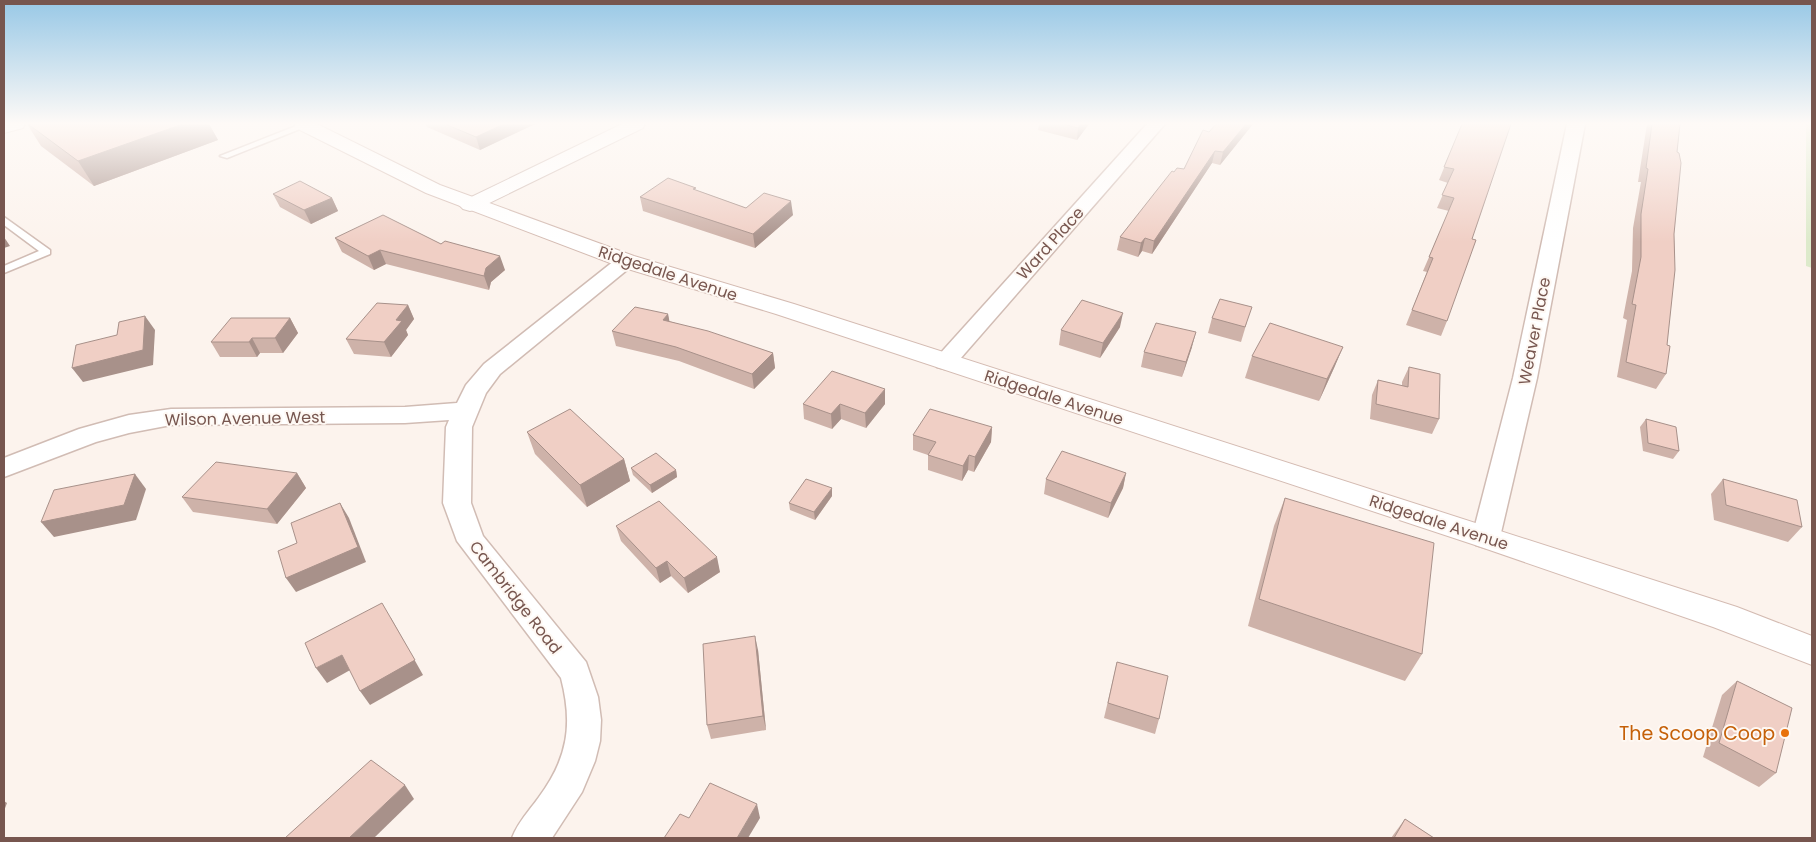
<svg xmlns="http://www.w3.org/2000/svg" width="1816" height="842" font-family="Poppins,sans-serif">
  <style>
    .green { fill: #ddeacb }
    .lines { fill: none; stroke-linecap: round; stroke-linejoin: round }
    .service-casing { stroke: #d1bcb4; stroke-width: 3 }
    .minor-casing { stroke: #d1bcb4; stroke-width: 3 }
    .tertiary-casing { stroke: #d1bcb4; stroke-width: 2 }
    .secondary-casing { stroke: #d4bbb2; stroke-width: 2 }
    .service { fill: #fff; fill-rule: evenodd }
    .minor { fill: #fff; fill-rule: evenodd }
    .tertiary { fill: #fff; fill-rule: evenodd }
    .secondary { fill: #fff; fill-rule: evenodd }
    .wall { fill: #ceb2a9 }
    .shaded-wall { fill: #a8918a }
    .building { fill: #f0cfc5; stroke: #a8918a }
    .food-dot { fill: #e8710a; stroke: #fef8f3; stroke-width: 2 }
    .labels { text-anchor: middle; stroke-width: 4; stroke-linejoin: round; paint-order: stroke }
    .street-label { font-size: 16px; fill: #77564f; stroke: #fef8f3 }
    .near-food-label { font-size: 19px; fill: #c56008; stroke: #fef8f3; text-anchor: end }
  </style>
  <rect width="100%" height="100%" fill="#fcf3ed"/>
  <path class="green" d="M 1806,124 L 1812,124 L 1812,268 L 1806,266 Z"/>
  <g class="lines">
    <g class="service-casing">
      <g id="service">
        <path d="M 301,124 L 310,125 L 227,158 L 220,156 Z"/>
        <path d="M 4,217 L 50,250 L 50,254 L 4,273 L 4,266 L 39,251 L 4,225 Z"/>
      </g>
    </g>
    <g class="minor-casing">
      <g id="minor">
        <path d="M 1147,124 L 1165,124 L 953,367 L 945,369 L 937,367 L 933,362 L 937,357 Z"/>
        <path d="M 1567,124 L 1585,124 L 1537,378 L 1500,537 L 1496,545 L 1486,548 L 1476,545 L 1472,537 L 1513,378 Z"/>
        <path d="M 626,255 L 633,257 L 636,261 L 633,265 L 500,374 L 486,393 L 472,427 L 471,503 L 483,536 L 586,662 L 598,697 L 601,720 L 600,741 L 595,761 L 582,792 L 552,838 L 512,838 C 518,822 529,811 539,797 C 568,758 573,724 561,678 L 457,541 L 443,503 L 446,427 L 449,420 L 405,423 L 171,425 L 129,433 L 96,442 L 4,477 L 4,458 L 79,429 L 129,415 L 171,409 L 405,407 L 457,403 L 466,385 L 484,364 L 619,257 Z"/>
      </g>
    </g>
    <g class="tertiary-casing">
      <g id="tertiary">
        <path d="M 4,124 L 25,124 L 23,128 L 4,133 Z"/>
        <path d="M 622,124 L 645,124 L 643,128 L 477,209 L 470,211 L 463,209 L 459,205 L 463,201 Z"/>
      </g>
    </g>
    <g class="secondary-casing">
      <path id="secondary" d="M 294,124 L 317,124 L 440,185 L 634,256 L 794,304 L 1737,607 L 1812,636 L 1812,665 L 1713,627 L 1475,545 L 776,314 L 618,266 L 426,193 L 296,128 Z"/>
    </g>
    <use href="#service" class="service"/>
    <use href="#minor" class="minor"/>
    <use href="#tertiary" class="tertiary"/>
    <use href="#secondary" class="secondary"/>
  </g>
  <g class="wall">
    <path d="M 27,124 L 209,124 L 218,140 L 94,186 L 41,146 Z"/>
    <path d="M 425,124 L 535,124 L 480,150 L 427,127 Z"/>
    <path d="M 1039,124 L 1089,124 L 1077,140 L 1038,130 Z"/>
    <path d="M 1253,124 L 1220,165 L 1212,163 L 1152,254 L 1142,251 L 1138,257 L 1117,250 L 1120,237 L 1174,172 L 1184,169 L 1209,132 Z"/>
    <path d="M 1462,124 L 1472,239 L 1447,321 L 1441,336 L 1406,325 L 1427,272 L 1423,271 L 1449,211 L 1437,208 L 1448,183 L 1439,180 Z"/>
    <path d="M 1647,124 L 1680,124 L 1677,152 L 1674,234 L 1667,345 L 1666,374 L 1656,389 L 1617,377 L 1627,320 L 1623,318 L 1632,271 L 1633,228 L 1641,182 L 1638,182 Z"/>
    <path d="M 696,190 L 746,208 L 793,215 L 755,248 L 643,211 L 640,197 Z"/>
    <path d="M 273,194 L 332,198 L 338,211 L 311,224 L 280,207 Z"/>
    <path d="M 335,238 L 441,244 L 505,270 L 491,282 L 489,290 L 386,264 L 374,270 L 342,252 Z"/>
    <path d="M 408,305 L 414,319 L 406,330 L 408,335 L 391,357 L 354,354 L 346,339 Z"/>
    <path d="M 668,314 L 669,321 L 773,353 L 775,368 L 754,389 L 679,361 L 616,346 L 612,331 Z"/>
    <path d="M 290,318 L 298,333 L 283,353 L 260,353 L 257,357 L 220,357 L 211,342 Z"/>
    <path d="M 1212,318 L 1247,322 L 1241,342 L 1208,333 Z"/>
    <path d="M 1120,327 L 1100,358 L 1059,345 L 1061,330 Z"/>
    <path d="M 1192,347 L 1182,377 L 1141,367 L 1144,352 Z"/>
    <path d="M 1343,347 L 1334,368 L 1319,401 L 1245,378 L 1252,356 Z"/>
    <path d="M 1409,367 L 1439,419 L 1432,434 L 1370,419 L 1372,395 L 1378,380 L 1402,386 L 1402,382 Z"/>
    <path d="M 803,404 L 885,404 L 866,428 L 841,419 L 832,429 L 804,419 Z"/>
    <path d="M 1646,419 L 1679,451 L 1673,459 L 1643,451 L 1640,427 Z"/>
    <path d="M 992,427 L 991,442 L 974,472 L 968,470 L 962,481 L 928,470 L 928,455 L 913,450 L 913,435 Z"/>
    <path d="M 527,432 L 624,459 L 630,481 L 587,507 L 535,454 Z"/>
    <path d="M 631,468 L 676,470 L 677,477 L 652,493 L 633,475 Z"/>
    <path d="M 297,473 L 306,488 L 277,524 L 193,512 L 182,497 Z"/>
    <path d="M 1126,473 L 1123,488 L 1108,518 L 1044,494 L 1046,479 Z"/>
    <path d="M 1723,479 L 1802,527 L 1788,542 L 1714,520 L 1711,494 Z"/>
    <path d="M 832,496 L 815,520 L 790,510 L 789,503 Z"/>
    <path d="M 1285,498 L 1422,654 L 1405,681 L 1248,626 L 1274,526 Z"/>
    <path d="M 616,526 L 720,572 L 688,593 L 671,576 L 660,583 L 621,541 Z"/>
    <path d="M 758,650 L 766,730 L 711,739 L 707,725 Z"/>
    <path d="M 1117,662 L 1159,719 L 1155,734 L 1104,718 Z"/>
    <path d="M 1737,681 L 1776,773 L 1759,787 L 1703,757 L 1722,695 Z"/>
    <path d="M 1405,819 L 1434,838 L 1391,838 Z"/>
  </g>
  <g class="shaded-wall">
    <path d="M 183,124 L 209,124 L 218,140 L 94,186 L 78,161 Z"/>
    <path d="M 504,124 L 535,124 L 480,150 L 476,137 Z"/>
    <path d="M 1081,124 L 1089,124 L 1077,140 L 1078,128 Z"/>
    <path d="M 1246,124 L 1253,124 L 1220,165 L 1223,152 Z"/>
    <path d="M 1215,151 L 1212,163 L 1152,254 L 1154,241 Z"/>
    <path d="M 332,198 L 338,211 L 311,224 L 304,210 Z"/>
    <path d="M 791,201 L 793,215 L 755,248 L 753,234 Z"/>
    <path d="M 4,237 L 10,246 L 4,248 Z"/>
    <path d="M 1145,238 L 1142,251 L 1138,257 L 1141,243 Z"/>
    <path d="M 380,250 L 386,264 L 374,270 L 368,256 Z"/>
    <path d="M 500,256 L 505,270 L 491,282 L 489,290 L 484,276 L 486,268 Z"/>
    <path d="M 408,305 L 414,319 L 406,330 L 408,335 L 391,357 L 384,342 L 396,320 Z"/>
    <path d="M 1123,313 L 1120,327 L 1100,358 L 1103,343 Z"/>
    <path d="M 668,314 L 671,329 L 663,320 Z"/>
    <path d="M 145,316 L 155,330 L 153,365 L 83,382 L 72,368 Z"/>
    <path d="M 290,318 L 298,333 L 283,353 L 275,338 Z"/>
    <path d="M 1196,332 L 1192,347 L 1182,377 L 1186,362 Z"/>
    <path d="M 252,338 L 260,353 L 257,357 L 249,342 Z"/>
    <path d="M 1343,347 L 1334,368 L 1319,401 L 1327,379 Z"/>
    <path d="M 773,353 L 775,368 L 754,389 L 752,374 Z"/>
    <path d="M 885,389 L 885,404 L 866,428 L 865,413 Z"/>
    <path d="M 840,404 L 841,419 L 832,429 L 831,414 Z"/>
    <path d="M 992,427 L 991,442 L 974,472 L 975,457 Z"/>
    <path d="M 969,455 L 968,470 L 962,481 L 963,466 Z"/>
    <path d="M 624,459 L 630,481 L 587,507 L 580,485 Z"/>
    <path d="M 676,470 L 677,477 L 652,493 L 650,485 Z"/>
    <path d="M 297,473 L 306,488 L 277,524 L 267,509 Z"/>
    <path d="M 1126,473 L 1123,488 L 1108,518 L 1111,503 Z"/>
    <path d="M 135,474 L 146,489 L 136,520 L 54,537 L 41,522 Z"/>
    <path d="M 832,488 L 832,496 L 815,520 L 814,512 Z"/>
    <path d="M 340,503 L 349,518 L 366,562 L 296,592 L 286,578 Z"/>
    <path d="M 717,557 L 720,572 L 688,593 L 684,578 Z"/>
    <path d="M 667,561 L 671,576 L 660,583 L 656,568 Z"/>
    <path d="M 391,618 L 423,675 L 370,705 L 360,691 Z"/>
    <path d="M 755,636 L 758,650 L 766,730 L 763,716 Z"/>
    <path d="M 342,655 L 352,669 L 327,683 L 316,668 Z"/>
    <path d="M 405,785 L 414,799 L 374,838 L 349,838 Z"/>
    <path d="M 4,801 L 7,803 L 4,811 Z"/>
    <path d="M 757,804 L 760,818 L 748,838 L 737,838 Z"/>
  </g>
  <g class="building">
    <path d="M 28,124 L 183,124 L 78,161 Z"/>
    <path d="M 445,124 L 504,124 L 476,137 Z"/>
    <path d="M 1064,124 L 1081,124 L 1078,128 Z"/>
    <path d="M 1216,124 L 1246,124 L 1223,152 L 1215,151 L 1154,241 L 1145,238 L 1141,243 L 1120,237 L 1172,171 L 1174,172 L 1177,168 L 1184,169 L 1203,130 L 1209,132 Z"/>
    <path d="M 1462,124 L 1511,124 L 1472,239 L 1476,240 L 1447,321 L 1412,310 L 1433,258 L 1429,257 L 1454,198 L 1442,195 L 1454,169 L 1444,167 Z"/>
    <path d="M 1652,124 L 1680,124 L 1677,152 L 1679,153 L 1681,163 L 1674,234 L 1675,270 L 1667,345 L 1670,346 L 1666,374 L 1626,362 L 1636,305 L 1632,304 L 1641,257 L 1641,214 L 1648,169 L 1646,168 Z"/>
    <path d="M 668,178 L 696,188 L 693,189 L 746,208 L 764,193 L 791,201 L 753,234 L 640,197 Z"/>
    <path d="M 300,181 L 332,198 L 304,210 L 273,194 Z"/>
    <path d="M 383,215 L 441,244 L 445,241 L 500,256 L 486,268 L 484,276 L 380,250 L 368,256 L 335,238 Z"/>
    <path d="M 1220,299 L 1252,307 L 1245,327 L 1212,318 Z"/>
    <path d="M 1082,300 L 1123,313 L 1103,343 L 1061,330 Z"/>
    <path d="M 377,303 L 408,305 L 396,320 L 402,321 L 384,342 L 346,339 Z"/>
    <path d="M 635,307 L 668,314 L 663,320 L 708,331 L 773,353 L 752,374 L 676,347 L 612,331 Z"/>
    <path d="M 145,316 L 143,350 L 72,368 L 76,345 L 117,335 L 119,322 Z"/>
    <path d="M 231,318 L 290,318 L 275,338 L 252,338 L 249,342 L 211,342 Z"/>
    <path d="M 1156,323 L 1196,332 L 1186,362 L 1144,352 Z"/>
    <path d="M 1270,323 L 1343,347 L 1327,379 L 1252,356 Z"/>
    <path d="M 1409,367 L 1440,374 L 1439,419 L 1376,404 L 1378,380 L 1408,387 Z"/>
    <path d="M 832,371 L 885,389 L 865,413 L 840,404 L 831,414 L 803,404 Z"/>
    <path d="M 570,409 L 624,459 L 580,485 L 527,432 Z"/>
    <path d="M 930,409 L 992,427 L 975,457 L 969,455 L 963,466 L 928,455 L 936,442 L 913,435 Z"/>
    <path d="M 1646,419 L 1676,427 L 1679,451 L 1648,443 Z"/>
    <path d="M 1062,451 L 1126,473 L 1111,503 L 1046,479 Z"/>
    <path d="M 656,453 L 676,470 L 650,485 L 631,468 Z"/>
    <path d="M 216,462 L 297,473 L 267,509 L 182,497 Z"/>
    <path d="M 135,474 L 124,505 L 41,522 L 54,490 Z"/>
    <path d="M 806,479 L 832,488 L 814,512 L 789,503 Z"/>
    <path d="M 1723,479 L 1797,500 L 1802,527 L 1726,505 Z"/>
    <path d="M 1285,498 L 1434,543 L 1422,654 L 1259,599 Z"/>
    <path d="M 659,501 L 717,557 L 684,578 L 667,561 L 656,568 L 616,526 Z"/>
    <path d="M 340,503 L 358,547 L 286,578 L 278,551 L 297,543 L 291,523 Z"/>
    <path d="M 382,603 L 415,660 L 360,691 L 342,655 L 316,668 L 305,643 Z"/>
    <path d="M 755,636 L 763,716 L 707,725 L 703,644 Z"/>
    <path d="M 1117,662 L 1168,676 L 1159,719 L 1108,703 Z"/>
    <path d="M 1737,681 L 1792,708 L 1776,773 L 1719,743 Z"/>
    <path d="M 371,760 L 405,785 L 349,838 L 285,838 Z"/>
    <path d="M 710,783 L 757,804 L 737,838 L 664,838 L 680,814 L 689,818 Z"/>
    <path d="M 1405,819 L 1434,838 L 1394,838 Z"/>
  </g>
  <linearGradient id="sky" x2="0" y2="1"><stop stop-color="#98c8e6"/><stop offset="0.51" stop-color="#fefaf7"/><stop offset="1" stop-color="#fefaf7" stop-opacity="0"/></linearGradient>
  <rect width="1816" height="242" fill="url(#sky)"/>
  <circle class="food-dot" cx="1785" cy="733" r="5"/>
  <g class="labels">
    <g class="street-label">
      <text transform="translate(1050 243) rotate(-48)" y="6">Ward Place</text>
      <text transform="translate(668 273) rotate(18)" y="6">Ridgedale Avenue</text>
      <text transform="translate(1534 331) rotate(-79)" y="6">Weaver Place</text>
      <text transform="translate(1054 397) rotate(18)" y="6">Ridgedale Avenue</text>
      <text transform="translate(245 418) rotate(-1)" y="6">Wilson Avenue West</text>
      <text transform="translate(1439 522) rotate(18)" y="6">Ridgedale Avenue</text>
      <text transform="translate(516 597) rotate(52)" y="6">Cambridge Road</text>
    </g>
    <g class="near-food-label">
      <text x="1775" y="740">The Scoop Coop</text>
    </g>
  </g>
  <rect width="1816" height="842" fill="none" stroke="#77564f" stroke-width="10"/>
</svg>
